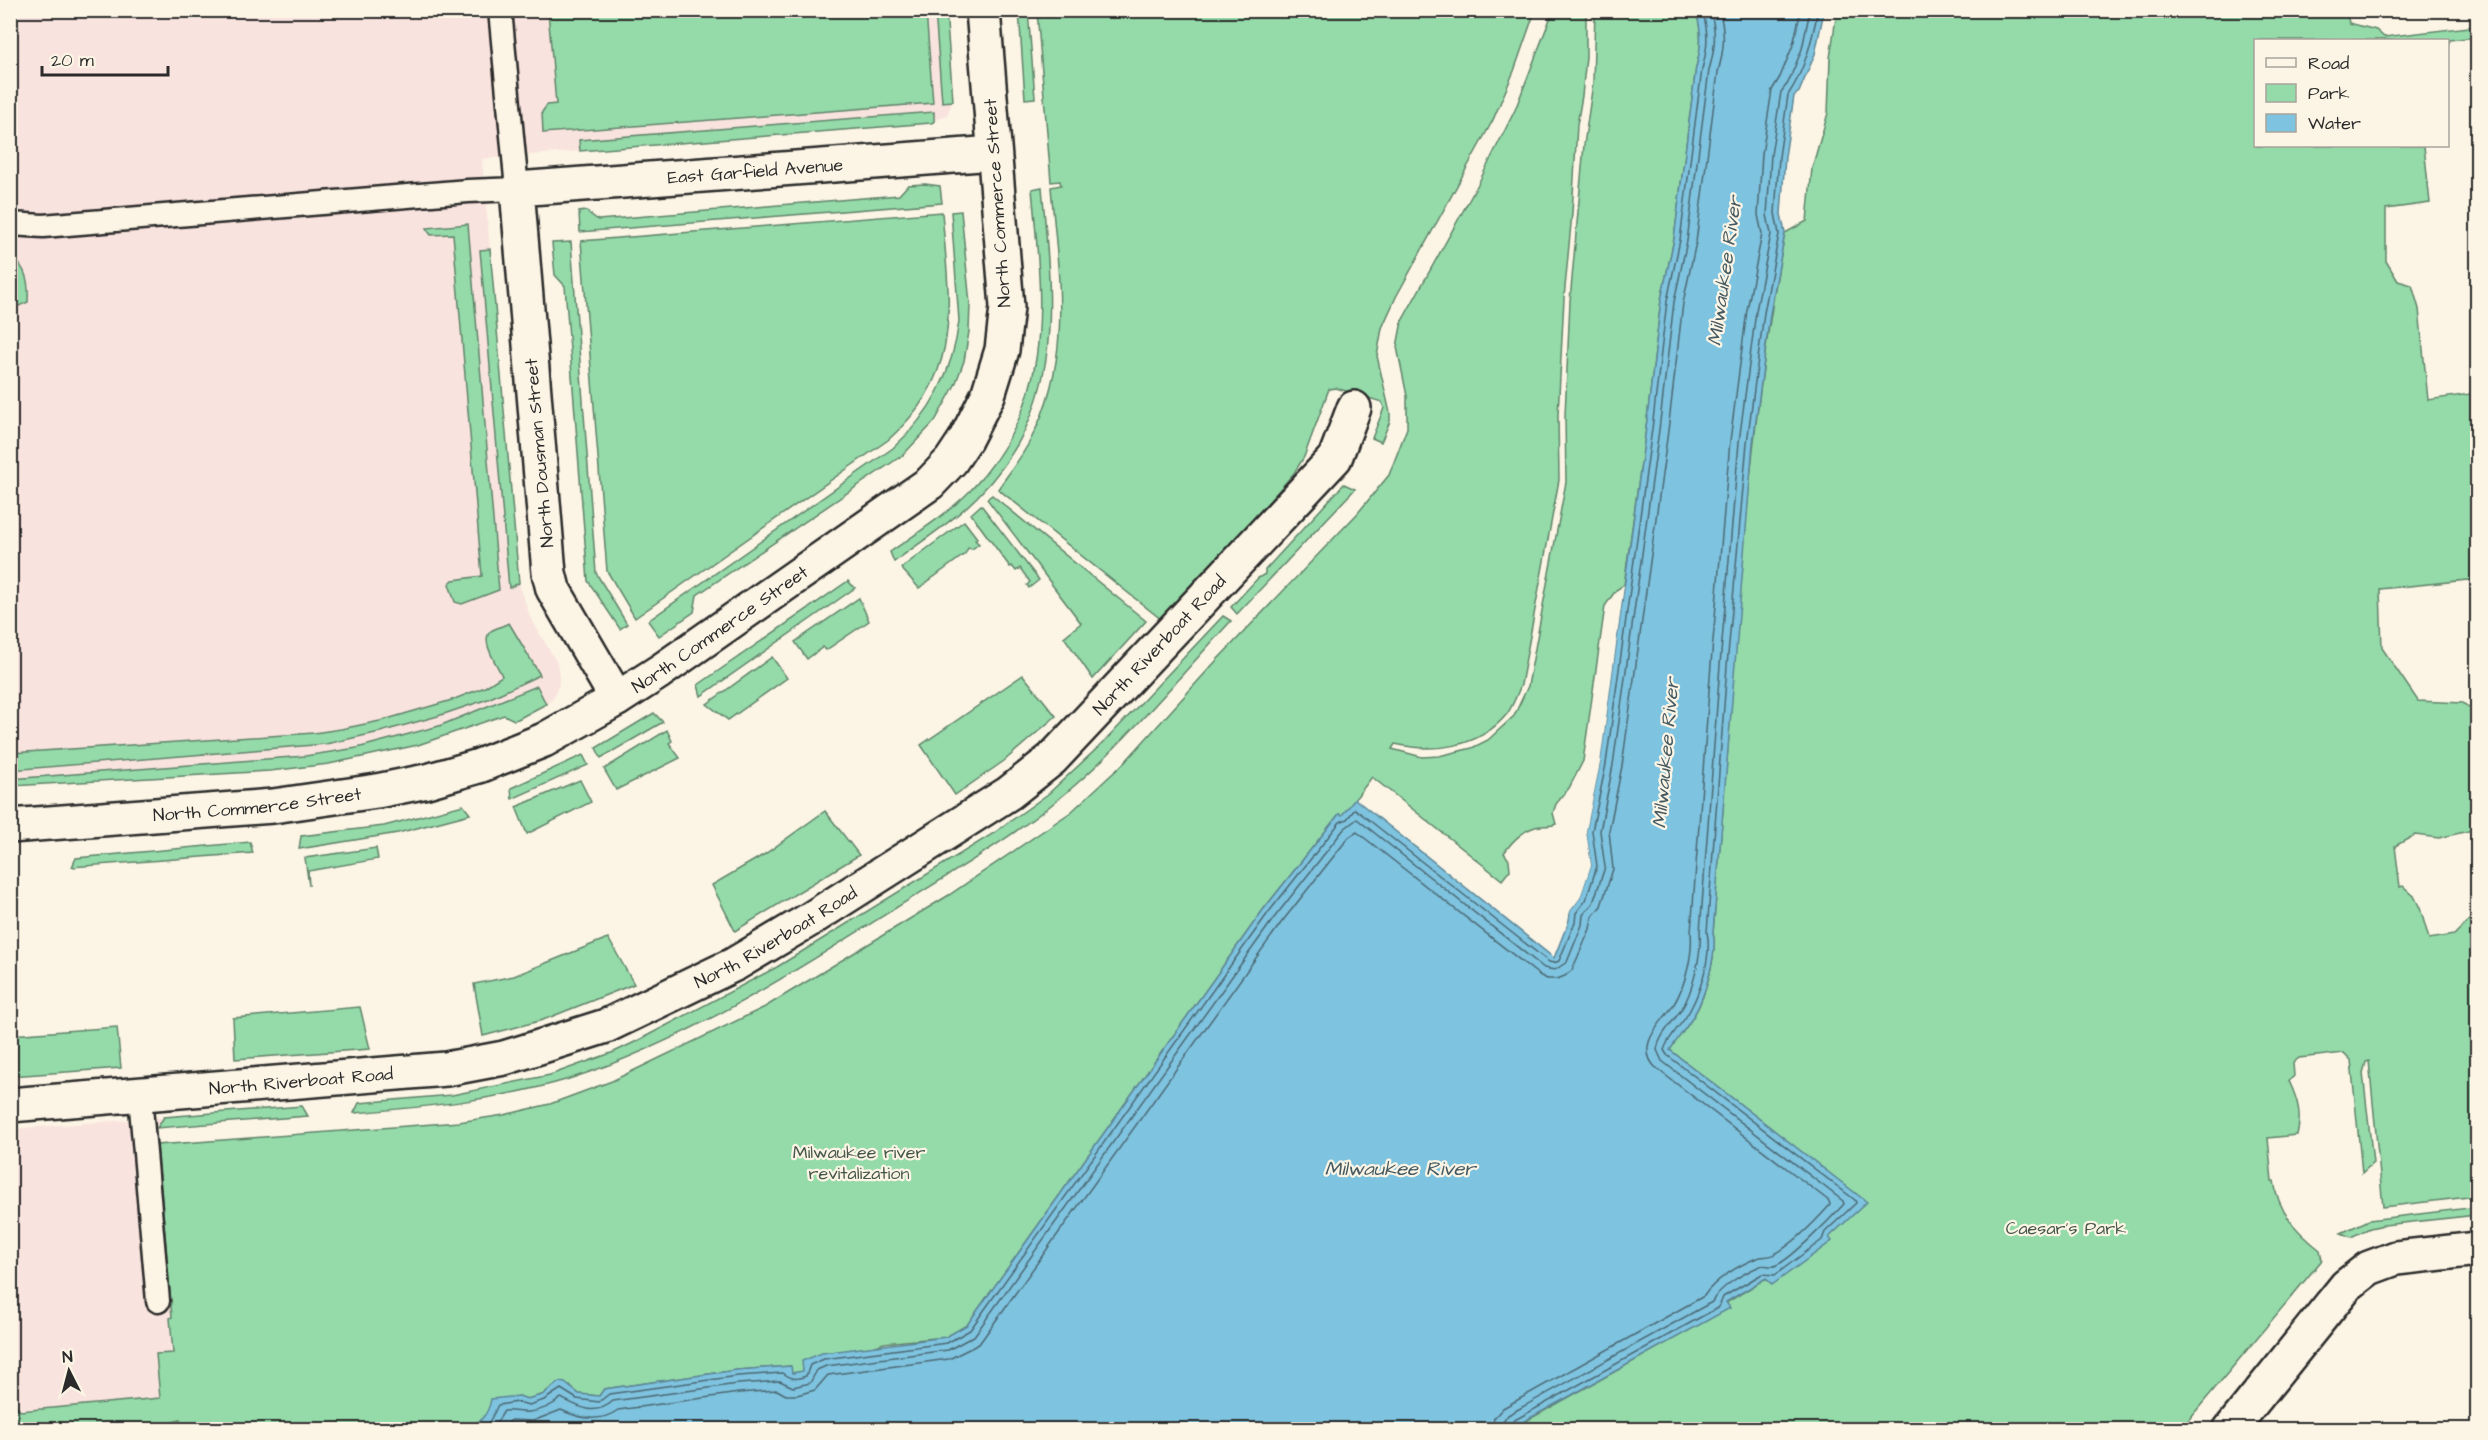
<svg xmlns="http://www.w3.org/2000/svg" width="2488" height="1440" font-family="'Architects Daughter',sans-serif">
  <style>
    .built { fill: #f9e3de }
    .green { fill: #94dba9; stroke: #60836a; stroke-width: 1.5 }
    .water { fill: #7ec3df; stroke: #5d8697; stroke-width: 1.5 }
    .pier { fill: #fcf5e5 }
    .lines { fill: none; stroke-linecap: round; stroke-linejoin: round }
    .shore { stroke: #4c6873; stroke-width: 1.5 }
    .lane-casing { stroke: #2b2b2b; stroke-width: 27 }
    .street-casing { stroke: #2b2b2b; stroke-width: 38 }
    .lane { stroke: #fcf5e5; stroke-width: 22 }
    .street { stroke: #fcf5e5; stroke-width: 33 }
    .labels { text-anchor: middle; stroke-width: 4.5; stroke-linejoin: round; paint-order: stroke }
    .street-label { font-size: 18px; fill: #2b2b2b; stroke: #fcf5e5 }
    .park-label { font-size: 18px; fill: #45574a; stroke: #fcf5e5 }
    .water-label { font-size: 20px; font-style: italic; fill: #445961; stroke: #fcf5e5 }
  </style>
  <rect width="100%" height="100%" fill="#fcf5e5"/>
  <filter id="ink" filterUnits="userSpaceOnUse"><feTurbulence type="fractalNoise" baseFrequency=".0167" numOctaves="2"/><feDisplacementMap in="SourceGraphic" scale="12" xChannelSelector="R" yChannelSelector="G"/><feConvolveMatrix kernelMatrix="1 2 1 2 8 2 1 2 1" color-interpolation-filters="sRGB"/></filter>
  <g filter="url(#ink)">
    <g class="built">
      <path d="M 11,11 L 946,11 L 954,98 L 947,115 L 931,123 L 482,159 L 519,583 L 530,617 L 557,663 L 559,674 L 559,684 L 554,697 L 545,706 L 514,720 L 504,715 L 418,745 L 329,764 L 270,771 L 11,786 Z"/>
      <path d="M 164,1117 L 157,1128 L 157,1145 L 181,1420 L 148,1429 L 11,1430 L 11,1129 Z"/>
    </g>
    <g class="green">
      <path d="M 2346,10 L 2349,23 L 2376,30 L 2384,37 L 2477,26 L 2477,37 L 2450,40 L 2448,45 L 2448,40 L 2256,40 L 2256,146 L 2424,146 L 2430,203 L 2386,209 L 2386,261 L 2398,281 L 2412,285 L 2419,309 L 2428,400 L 2477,393 L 2477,579 L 2380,589 L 2382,648 L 2418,701 L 2463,703 L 2477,714 L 2477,829 L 2439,838 L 2415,835 L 2395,846 L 2400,887 L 2403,886 L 2414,896 L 2420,908 L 2429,939 L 2454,935 L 2477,912 L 2477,1196 L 2383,1207 L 2369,1061 L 2366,1062 L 2363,1073 L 2373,1163 L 2362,1173 L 2351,1060 L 2344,1053 L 2299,1058 L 2293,1063 L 2294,1076 L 2289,1081 C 2298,1100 2302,1115 2297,1135 L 2268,1138 L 2272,1181 L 2274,1181 C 2278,1212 2297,1232 2320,1250 L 2322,1260 L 2181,1429 L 1510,1430 L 1729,1308 L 1726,1303 L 1766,1278 L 1772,1284 L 1831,1241 L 1829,1237 L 1866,1202 L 1670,1050 C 1678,1038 1687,1027 1694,1015 C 1705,998 1718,952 1713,933 C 1718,866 1724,800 1729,734 C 1741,566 1753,399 1785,233 L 1807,221 L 1812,168 L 1828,113 L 1830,58 L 1837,11 Z"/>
      <path d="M 548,11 L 926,11 L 933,103 L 543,133 L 542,112 L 547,105 L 556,104 Z"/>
      <path d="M 935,11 L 946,11 L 953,101 L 942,102 Z"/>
      <path d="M 1019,11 L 1028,11 L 1035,98 L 1025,99 Z"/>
      <path d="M 1037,11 L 1535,11 L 1514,71 L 1493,120 L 1396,297 L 1382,328 L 1377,356 L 1390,413 L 1390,421 L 1381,442 L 1372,438 L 1384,408 L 1382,402 L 1336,388 L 1329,389 L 1304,457 L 1294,473 L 1200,581 L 1162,620 L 998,489 C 1009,473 1022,457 1031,439 C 1074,356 1058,275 1051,187 L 1061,185 L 1060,181 L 1051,182 Z"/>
      <path d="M 1553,11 L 1586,11 L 1586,57 L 1582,96 L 1577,125 L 1572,213 L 1564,298 L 1558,415 L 1559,480 L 1521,685 C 1517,694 1513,706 1507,714 C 1479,748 1435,753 1395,744 L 1392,749 L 1422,757 L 1439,756 L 1472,748 L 1488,740 L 1514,716 L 1528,686 L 1566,482 L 1565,416 L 1570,301 L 1584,145 L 1593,83 L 1595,11 L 1696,11 C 1702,32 1702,46 1696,67 L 1674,239 L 1661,300 L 1646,428 L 1624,585 L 1616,590 L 1605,606 L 1583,761 L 1569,788 L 1556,804 L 1553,813 L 1556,824 C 1550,827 1547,825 1541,826 C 1526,827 1512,841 1504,853 L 1509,860 L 1510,870 L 1502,880 L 1372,777 L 1342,816 L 1339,814 L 1263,910 L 967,1325 L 946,1337 L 884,1343 L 803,1372 L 791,1373 L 790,1366 L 737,1370 L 604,1389 L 599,1396 L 579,1394 L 570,1386 L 552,1387 L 542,1395 L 527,1399 L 519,1396 L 489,1412 L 480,1422 L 463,1429 L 181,1430 L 180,1420 L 148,1429 L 11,1429 L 10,1407 L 17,1406 L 20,1411 L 160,1398 L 156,1354 L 173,1353 L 170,1318 L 172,1317 L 157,1145 L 459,1122 L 504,1115 L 550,1104 L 612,1081 L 765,1007 L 949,895 L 1071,812 L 1125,762 L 1216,661 L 1357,514 L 1389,475 L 1407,428 L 1407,396 L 1397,347 L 1402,321 L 1478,184 L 1515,110 Z"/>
      <path d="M 934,112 L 934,122 L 931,123 L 580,151 L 579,140 Z"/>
      <path d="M 925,184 L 940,186 L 942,203 L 580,232 L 579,212 L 586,211 L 598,220 L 899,195 L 908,185 Z"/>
      <path d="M 1042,187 C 1052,303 1067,406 977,497 C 952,522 922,541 894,562 L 890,552 C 917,533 946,515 970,491 C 1057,401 1042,302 1032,189 Z"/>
      <path d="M 961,211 L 970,304 L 969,332 L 964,361 L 955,385 L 935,421 L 903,455 L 697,595 L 694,612 L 659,636 L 648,621 L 893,448 C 931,414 953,371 959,321 L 951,212 Z"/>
      <path d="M 942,212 C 949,303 965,372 888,440 L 635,618 L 607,571 L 581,241 Z"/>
      <path d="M 468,224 L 499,590 L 462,604 L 455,602 L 449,584 L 453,580 L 482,576 L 453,234 L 431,235 L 426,228 Z"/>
      <path d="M 571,242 L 596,573 L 627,624 L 620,629 L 588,581 L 565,286 L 555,275 L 552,243 Z"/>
      <path d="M 490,249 L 519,583 L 509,588 L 480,250 Z"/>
      <path d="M 10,260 L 15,260 C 27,269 29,287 28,302 L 19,306 L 13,301 Z"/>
      <path d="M 1344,484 L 1355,489 L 1237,614 L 1231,607 L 1258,578 L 1265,574 L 1265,570 Z"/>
      <path d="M 992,495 L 1146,621 L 1093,679 L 1064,637 L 1081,623 L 987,499 Z"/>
      <path d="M 981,505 L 1039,580 L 1029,588 L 1027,585 L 1030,582 L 1020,568 L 1016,571 L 1012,566 L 1010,567 L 971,514 Z"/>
      <path d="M 964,521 L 977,538 L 975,540 L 979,544 L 972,549 L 968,548 L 965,554 L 919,588 L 901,568 Z"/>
      <path d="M 848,581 L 855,588 L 701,696 L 698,685 Z"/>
      <path d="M 859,598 L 869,621 L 826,650 L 823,647 L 807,659 L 795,642 Z"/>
      <path d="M 1223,616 L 1231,621 C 1182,674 1135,731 1082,779 C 1026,830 958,869 894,909 C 791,974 685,1042 569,1079 C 499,1100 426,1107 354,1113 L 359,1103 L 452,1095 L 550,1075 L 614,1052 L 637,1041 L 777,967 L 994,833 L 1048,794 L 1105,741 Z"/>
      <path d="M 509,623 L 540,675 L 488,699 L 438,716 L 380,732 L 326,744 L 11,770 L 11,753 L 314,733 L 341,729 L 380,721 L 452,700 L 485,687 L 502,676 C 498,666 479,640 491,631 C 496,628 503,626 509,623 Z"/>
      <path d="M 772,657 L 787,678 L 728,720 L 707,704 Z"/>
      <path d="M 1023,675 L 1056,716 L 1004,761 L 955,795 L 921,745 Z"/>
      <path d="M 537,686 L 546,704 L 518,719 L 514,720 L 504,715 L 418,745 L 329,764 L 270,771 L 11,786 L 11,779 L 305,756 L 357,748 L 439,726 Z"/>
      <path d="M 654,713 L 663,722 L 601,758 L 596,748 Z"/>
      <path d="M 667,730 L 672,741 L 669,743 L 680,758 L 616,790 L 604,769 Z"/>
      <path d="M 583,755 L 588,765 L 512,799 L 511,788 Z"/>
      <path d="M 580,780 L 591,802 L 527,834 L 516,807 Z"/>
      <path d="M 463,805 L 470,814 L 398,833 L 299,849 L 301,836 L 384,826 Z"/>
      <path d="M 825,811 L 859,855 L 735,931 L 712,885 L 765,854 Z"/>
      <path d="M 250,842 L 253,853 L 72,867 L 76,858 Z"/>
      <path d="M 376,848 L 378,859 L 308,871 L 309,886 L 305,858 Z"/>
      <path d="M 608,938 L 634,984 L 543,1020 L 483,1036 L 474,984 L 514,976 Z"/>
      <path d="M 360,1007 L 370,1049 L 235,1059 L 233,1018 Z"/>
      <path d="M 117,1027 L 121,1068 L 11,1076 L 11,1035 Z"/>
      <path d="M 302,1106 L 308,1116 L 157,1128 L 164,1117 Z"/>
      <path d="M 2477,1207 L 2477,1215 L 2384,1225 L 2370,1228 L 2351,1237 L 2341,1233 L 2369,1220 Z"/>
    </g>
    <path class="water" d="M 1696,11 L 1824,11 L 1815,54 L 1799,92 L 1794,96 L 1785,157 L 1781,214 L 1785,233 L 1770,314 L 1753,443 L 1713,933 C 1718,951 1705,997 1694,1015 C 1687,1027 1678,1038 1670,1050 L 1867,1202 L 1829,1237 L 1832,1241 L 1772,1285 L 1766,1278 L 1726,1302 L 1730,1308 L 1510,1429 L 463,1430 C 479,1423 488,1417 491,1399 L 519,1396 L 527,1399 L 542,1395 L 559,1382 L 565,1383 L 579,1394 L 599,1396 L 604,1389 L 737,1370 L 791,1366 L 792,1373 L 803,1371 L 802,1361 L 822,1353 L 946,1337 L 967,1325 L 1263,910 L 1339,814 L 1342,815 L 1355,799 L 1554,958 L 1569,920 L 1570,911 L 1580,898 L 1591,865 L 1586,831 L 1600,763 L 1646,428 L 1661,300 L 1674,239 L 1696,67 C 1702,46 1702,32 1696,11 Z"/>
    <path class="pier" d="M 1624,585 L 1600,763 L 1586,831 L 1591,865 L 1580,898 L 1570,911 L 1565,931 L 1563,929 L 1567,910 L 1577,896 L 1588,864 L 1583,830 L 1597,763 L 1621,587 Z"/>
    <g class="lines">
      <g class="shore">
        <path d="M 479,1430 C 490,1425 493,1414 498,1405 L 518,1402 L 529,1405 L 544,1400 L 561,1389 L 577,1399 L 599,1402 L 609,1394 L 738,1376 L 783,1373 C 791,1379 796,1380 806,1376 L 810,1365 L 824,1359 L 947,1343 L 970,1330 L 1268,913 L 1340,822 L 1347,819 L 1355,809 L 1549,962 L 1554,963 L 1559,961 L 1575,922 L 1576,913 L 1586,900 L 1597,866 L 1592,831 L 1606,764 L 1652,429 L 1667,301 L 1680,240 L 1702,69 C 1708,47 1709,32 1702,10"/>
        <path d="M 492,1430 L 504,1411 C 513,1410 521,1413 529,1412 C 541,1411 553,1405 561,1398 C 579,1407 595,1417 613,1401 L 738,1384 L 780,1381 L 793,1387 L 810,1383 L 817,1370 L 826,1366 L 948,1350 L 974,1336 L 1274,918 L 1344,829 L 1357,819 L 1544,968 L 1555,970 L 1567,962 L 1582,925 L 1583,915 L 1593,903 L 1605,867 L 1600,831 L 1613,765 L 1659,430 L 1674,302 L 1687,241 L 1709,70 C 1715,49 1717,32 1710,10"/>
        <path d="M 503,1430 L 511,1420 L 533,1421 L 561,1410 C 580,1419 600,1423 618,1410 L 739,1393 L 777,1390 L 786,1395 L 797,1395 L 815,1390 L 828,1375 L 949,1359 L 979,1344 L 1281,923 L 1349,837 L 1357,832 L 1539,975 L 1547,979 L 1557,979 L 1565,976 L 1572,970 L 1590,929 L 1592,917 L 1601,906 L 1613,869 L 1609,831 L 1622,766 L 1668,431 L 1683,303 L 1696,242 L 1718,72 C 1724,50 1726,33 1719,10"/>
        <path d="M 1492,1430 L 1494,1418 L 1503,1408 L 1704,1296 C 1714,1280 1739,1265 1757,1258 C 1763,1255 1769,1258 1775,1254 C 1796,1242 1814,1223 1830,1205 L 1829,1201 L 1656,1068 C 1649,1061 1646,1052 1649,1042 C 1653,1028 1667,1016 1674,1004 C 1686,984 1693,954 1691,932 L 1711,664 L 1730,441 L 1747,310 L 1762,234 L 1758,215 L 1762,154 L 1772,90 L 1780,77 L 1793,45 L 1801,10"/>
        <path d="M 1501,1430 L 1503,1422 L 1508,1415 L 1712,1302 C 1719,1287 1744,1273 1760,1266 C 1765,1264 1769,1267 1774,1266 C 1788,1263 1833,1216 1844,1204 L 1843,1201 L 1662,1061 L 1657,1050 C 1659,1035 1673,1022 1681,1010 C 1693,992 1702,953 1700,932 L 1720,665 L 1739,442 L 1756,311 L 1771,234 L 1767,215 L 1771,155 L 1781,92 L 1788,83 L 1802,49 L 1810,10"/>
        <path d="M 1509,1430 L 1513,1421 L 1719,1307 L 1723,1297 L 1762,1274 L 1775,1275 L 1822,1240 L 1825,1232 L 1856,1203 L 1855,1200 L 1667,1055 L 1664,1050 C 1669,1035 1683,1024 1690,1010 C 1701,990 1712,955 1707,932 L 1727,666 L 1747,443 L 1764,313 L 1779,234 L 1775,213 L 1779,157 L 1788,95 C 1805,70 1812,40 1818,10"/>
      </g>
      <g class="lane-casing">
        <g id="lane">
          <path d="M 10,224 L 43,226 L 468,191 L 517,189 L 500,10"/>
          <path d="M 140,1096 L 158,1301"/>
        </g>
      </g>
      <g class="street-casing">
        <g id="street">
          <path id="s1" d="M 617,699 L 553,589 L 549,573 L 517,189 L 994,153"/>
          <path id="s2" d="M 10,826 L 273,806 L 377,791 L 427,781 L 479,766 L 544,740 L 617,699 L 659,672 L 930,483 L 951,461 L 965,440 L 988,395 L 1002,350 L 1007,307 L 983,10"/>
          <path id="s3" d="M 10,1105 L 446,1069 L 504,1058 L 606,1026 L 735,964 L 809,920 L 1009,793 L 1052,759 L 1335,458 L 1354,408"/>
          <path d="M 2230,1430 L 2346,1286 L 2369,1268 L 2396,1258 L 2478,1249"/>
        </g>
      </g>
      <use href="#lane" class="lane"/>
      <use href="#street" class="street"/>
    </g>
  </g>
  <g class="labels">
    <g class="street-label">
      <text dy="6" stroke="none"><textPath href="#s1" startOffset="768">East Garfield Avenue</textPath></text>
      <text transform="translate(997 203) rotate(-94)" y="6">North Commerce Street</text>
      <text transform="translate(539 453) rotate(-95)" y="6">North Dousman Street</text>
      <text dy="6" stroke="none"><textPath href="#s2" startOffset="752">North Commerce Street</textPath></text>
      <text dy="6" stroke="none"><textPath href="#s3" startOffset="1281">North Riverboat Road</textPath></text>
      <text dy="6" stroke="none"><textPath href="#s2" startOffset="248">North Commerce Street</textPath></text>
      <text dy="6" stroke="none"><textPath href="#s3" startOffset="795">North Riverboat Road</textPath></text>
      <text dy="6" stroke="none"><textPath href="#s3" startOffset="292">North Riverboat Road</textPath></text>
    </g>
    <g class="park-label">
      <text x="859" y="1158">Milwaukee river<tspan x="859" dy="21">revitalization</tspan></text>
      <text x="2066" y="1234">Caesar's Park</text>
    </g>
    <g class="water-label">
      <text transform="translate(1724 271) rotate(-82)" y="7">Milwaukee River</text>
      <text transform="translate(1665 753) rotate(-85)" y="7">Milwaukee River</text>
      <text x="1400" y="1175">Milwaukee River</text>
    </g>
  </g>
  <rect width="2488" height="1440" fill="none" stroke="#fcf5e5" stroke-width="36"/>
  <rect x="18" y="18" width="2452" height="1404" fill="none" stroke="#2b2b2b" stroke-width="2" filter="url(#ink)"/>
  <rect x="2254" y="39" width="195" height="108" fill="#fcf5e5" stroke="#a8a49b" stroke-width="1.5"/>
  <rect x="2266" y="58" width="30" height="9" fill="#fcf5e5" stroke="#a8a49b" stroke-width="1.5"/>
  <text x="2308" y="69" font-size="18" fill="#2b2b2b">Road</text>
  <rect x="2266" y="84" width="30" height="18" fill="#94dba9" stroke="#a8a49b" stroke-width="1.5"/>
  <text x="2308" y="99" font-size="18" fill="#2b2b2b">Park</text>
  <rect x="2266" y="114" width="30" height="18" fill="#7ec3df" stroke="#a8a49b" stroke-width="1.5"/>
  <text x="2308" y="129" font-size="18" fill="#2b2b2b">Water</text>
  <g transform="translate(69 1371) rotate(354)" stroke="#fcf5e5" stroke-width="4.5" paint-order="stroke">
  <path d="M0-4.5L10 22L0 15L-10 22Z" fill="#2b2b2b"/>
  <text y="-9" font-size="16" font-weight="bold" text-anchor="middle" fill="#2b2b2b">N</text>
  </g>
  <path d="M42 66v9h126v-9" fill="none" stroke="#2b2b2b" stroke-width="3"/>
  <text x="51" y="66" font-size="18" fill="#2b2b2b" stroke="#fcf5e5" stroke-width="4.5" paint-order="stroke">20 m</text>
</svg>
